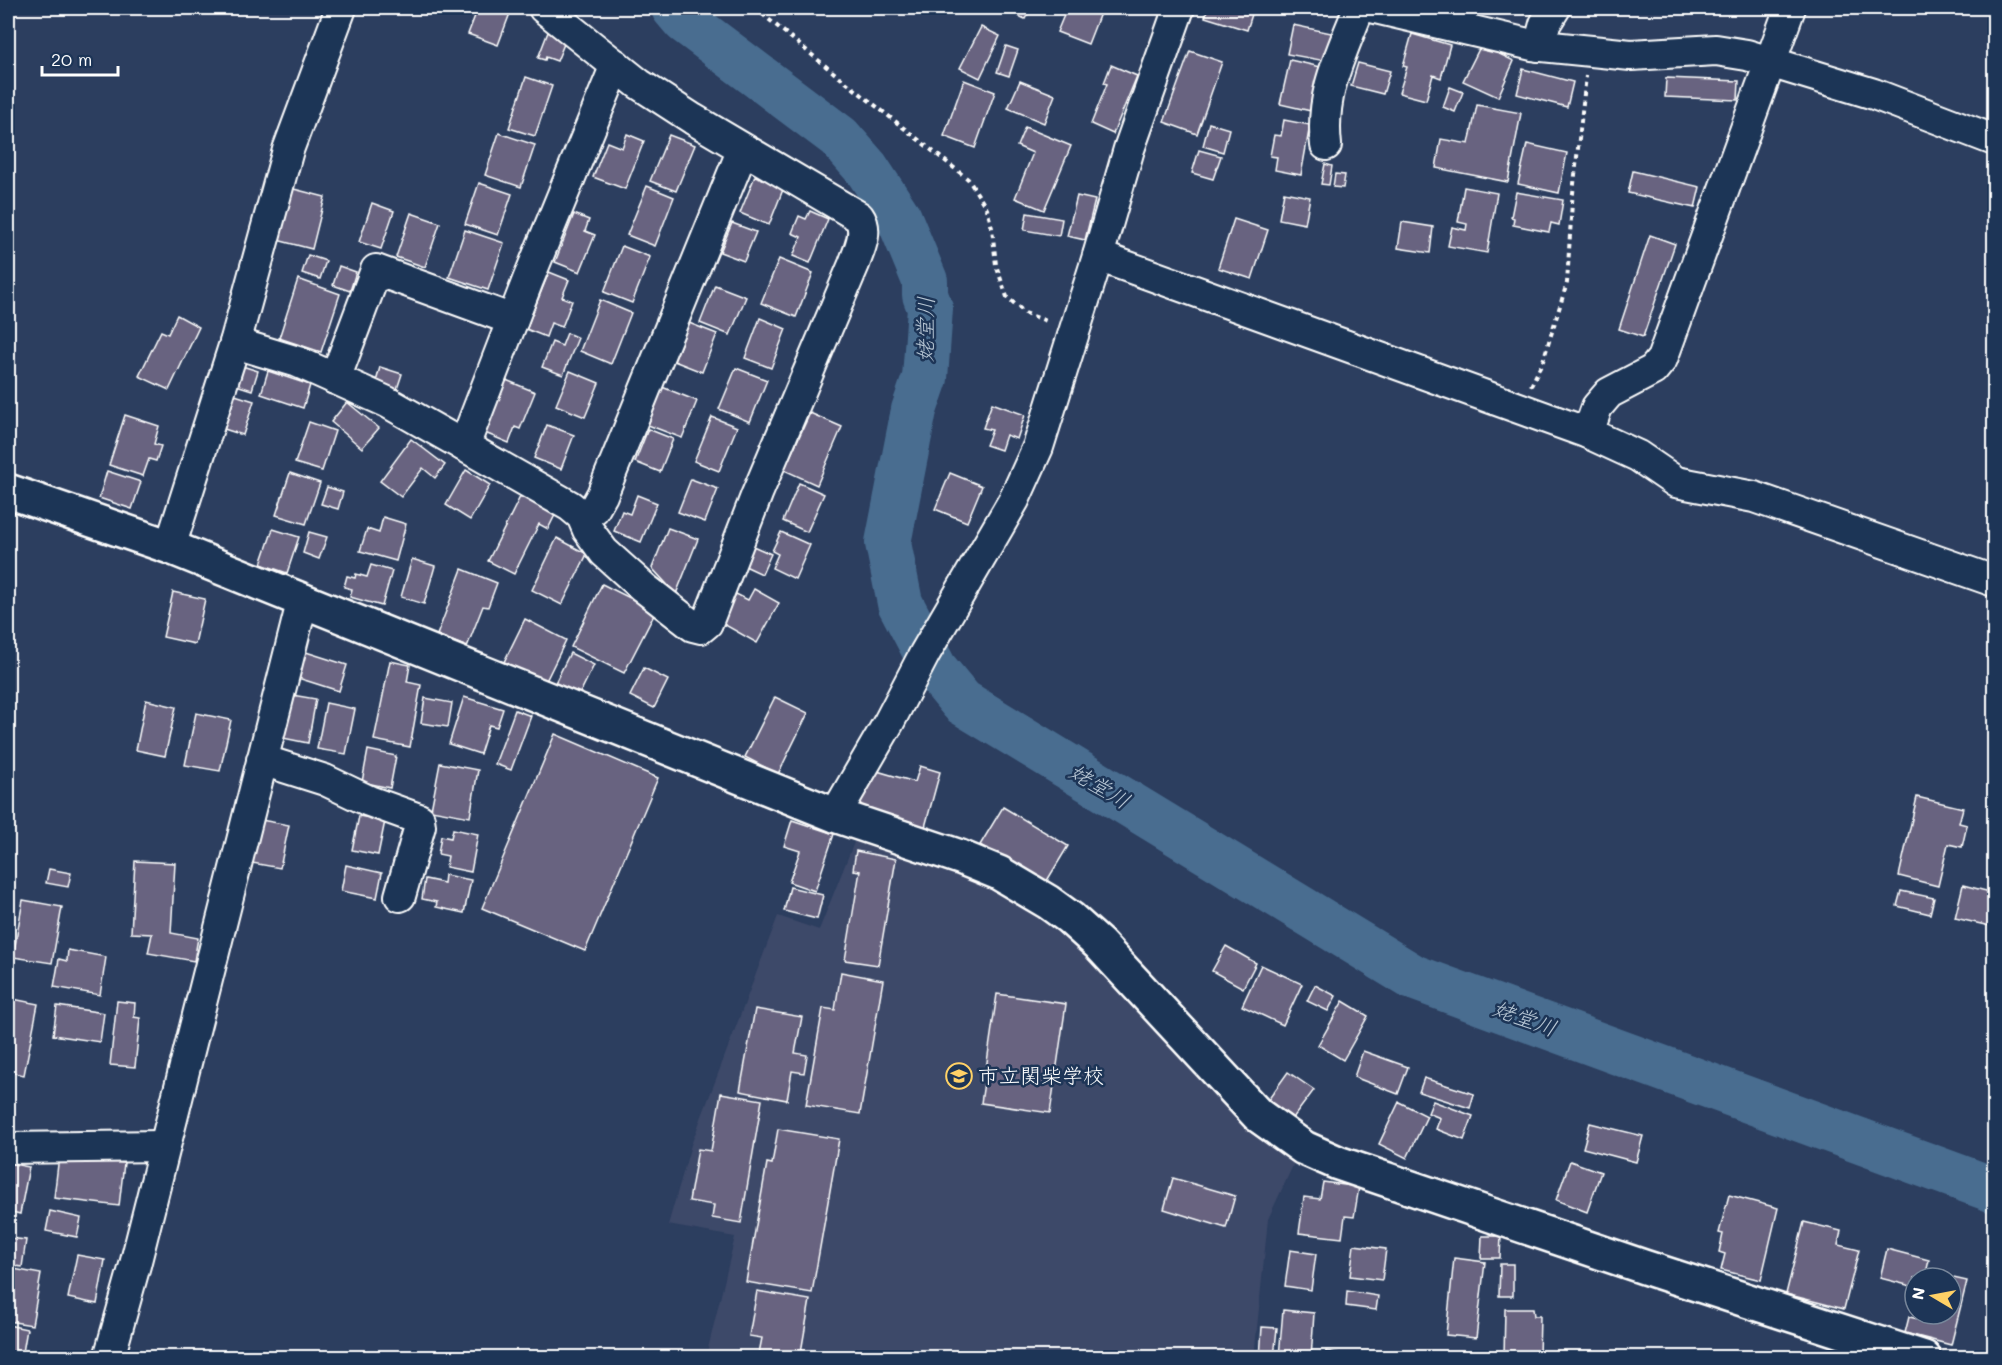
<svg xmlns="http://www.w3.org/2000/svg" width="2002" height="1365" font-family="Mali,'Klee One',sans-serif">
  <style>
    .built { fill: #3e4969 }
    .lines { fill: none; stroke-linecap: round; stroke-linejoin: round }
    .river { stroke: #486d90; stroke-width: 46 }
    .building { fill: #686480; stroke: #fff; stroke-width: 1.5 }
    .street-casing { stroke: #fff; stroke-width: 34 }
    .secondary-casing { stroke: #fff; stroke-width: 38 }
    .path { stroke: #fff; stroke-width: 4; stroke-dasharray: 4.5 4.5; stroke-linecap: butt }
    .street { stroke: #1d3557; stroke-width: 30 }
    .secondary { stroke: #1d3557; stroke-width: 33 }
    .labels { text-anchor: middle; stroke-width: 5; stroke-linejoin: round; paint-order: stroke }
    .poi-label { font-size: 21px; fill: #fff; stroke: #1d3557; text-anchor: start }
    .water-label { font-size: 22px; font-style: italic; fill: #b6c5d3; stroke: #1d3557 }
  </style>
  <rect width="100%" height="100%" fill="#2c3e5f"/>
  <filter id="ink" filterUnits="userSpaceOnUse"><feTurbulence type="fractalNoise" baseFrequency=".0167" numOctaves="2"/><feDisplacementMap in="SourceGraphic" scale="12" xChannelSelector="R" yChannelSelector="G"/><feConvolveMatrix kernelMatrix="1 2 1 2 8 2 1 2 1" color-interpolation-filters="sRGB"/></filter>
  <g filter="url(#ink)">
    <path class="built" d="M 855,840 L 962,877 L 1012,898 L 1072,944 L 1176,1047 L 1295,1161 L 1268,1219 L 1254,1357 L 706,1357 L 735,1237 L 668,1225 L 691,1145 L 778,916 L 819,930 Z"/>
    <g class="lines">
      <path class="river" d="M 674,8 L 685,21 L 839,137 L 867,169 L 899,218 L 925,281 L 925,295 L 930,308 L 925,378 L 914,410 L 888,543 L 900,603 L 934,668 L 962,702 L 1413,977 L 1994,1190"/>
    </g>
    <g class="building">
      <path d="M 478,8 L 512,8 L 498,45 L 468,34 Z"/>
      <path d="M 1002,8 L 1031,8 L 1025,19 Z"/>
      <path d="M 1067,8 L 1102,8 L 1088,44 L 1057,32 Z"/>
      <path d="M 1208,8 L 1254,8 L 1247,30 L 1205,17 Z"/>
      <path d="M 1293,25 L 1336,34 L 1331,62 L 1287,54 Z"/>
      <path d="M 981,27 L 1000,36 L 980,78 L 960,68 Z"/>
      <path d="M 548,32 L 566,39 L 557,61 L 546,57 L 545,60 L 538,58 Z"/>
      <path d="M 1412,34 L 1450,45 L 1441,78 L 1433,75 L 1426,100 L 1399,93 L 1407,67 L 1403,66 Z"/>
      <path d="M 1481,45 L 1514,61 L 1498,97 L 1463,81 Z"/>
      <path d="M 1006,46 L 1018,50 L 1009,76 L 997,72 Z"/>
      <path d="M 1190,51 L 1222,62 L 1197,134 L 1164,122 Z"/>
      <path d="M 1290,60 L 1321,67 L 1311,111 L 1280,104 Z"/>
      <path d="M 1358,63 L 1390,71 L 1383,94 L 1351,86 Z"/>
      <path d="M 1111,65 L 1137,76 L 1113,134 L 1091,124 L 1107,84 L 1104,83 Z"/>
      <path d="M 1523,69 L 1573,82 L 1567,107 L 1517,94 Z"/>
      <path d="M 526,77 L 552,86 L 535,136 L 509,128 Z"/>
      <path d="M 1666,78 L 1739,81 L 1738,100 L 1665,97 Z"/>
      <path d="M 964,80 L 995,92 L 975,148 L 944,136 Z"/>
      <path d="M 1020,81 L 1055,95 L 1044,123 L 1008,108 Z"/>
      <path d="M 1450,87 L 1463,92 L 1455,112 L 1443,107 Z"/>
      <path d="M 1477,105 L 1521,113 L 1508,182 L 1436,168 L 1441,139 L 1469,144 Z"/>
      <path d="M 1284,120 L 1310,125 L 1301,175 L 1275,170 L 1277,157 L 1270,156 L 1274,135 L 1281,136 Z"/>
      <path d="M 1209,123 L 1229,129 L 1223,152 L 1203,146 Z"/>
      <path d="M 1025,127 L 1071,146 L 1044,210 L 1015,198 L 1033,153 L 1017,146 Z"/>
      <path d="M 499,133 L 535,145 L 521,187 L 485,175 Z"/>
      <path d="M 627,134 L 644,141 L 625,189 L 593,177 L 607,142 L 622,148 Z"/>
      <path d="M 669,135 L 695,145 L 676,191 L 650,181 Z"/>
      <path d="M 1527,144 L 1567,153 L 1559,193 L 1518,184 Z"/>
      <path d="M 1199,150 L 1221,156 L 1213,179 L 1192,173 Z"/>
      <path d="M 1325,164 L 1332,166 L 1329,185 L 1321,184 Z"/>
      <path d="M 1633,171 L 1700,187 L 1695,208 L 1628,193 Z"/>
      <path d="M 1335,174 L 1345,175 L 1343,188 L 1333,187 Z"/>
      <path d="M 755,176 L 784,187 L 769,225 L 740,213 Z"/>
      <path d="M 479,183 L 512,194 L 498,235 L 465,224 Z"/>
      <path d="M 647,186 L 674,197 L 655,246 L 627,235 Z"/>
      <path d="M 1464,187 L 1497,193 L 1487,253 L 1448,246 L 1452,227 L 1466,230 L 1467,224 L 1458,222 Z"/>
      <path d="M 290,188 L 325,197 L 312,249 L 277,240 Z"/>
      <path d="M 1284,192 L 1310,197 L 1305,224 L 1279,219 Z"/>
      <path d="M 1516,192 L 1563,200 L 1559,225 L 1551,223 L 1549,232 L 1513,225 L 1514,218 L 1511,217 Z"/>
      <path d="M 1077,196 L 1095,200 L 1085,240 L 1067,236 Z"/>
      <path d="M 372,203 L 394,211 L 381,249 L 359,242 Z"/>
      <path d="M 810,211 L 828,219 L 810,263 L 793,256 L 801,237 L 792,233 L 799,216 L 806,219 Z"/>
      <path d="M 411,213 L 440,223 L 425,267 L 396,257 Z"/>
      <path d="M 1027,213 L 1062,219 L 1059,236 L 1024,230 Z"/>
      <path d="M 574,214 L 589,220 L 585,231 L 595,235 L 580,272 L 555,262 Z"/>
      <path d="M 1234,219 L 1268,230 L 1252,279 L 1218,268 Z"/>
      <path d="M 1402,222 L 1433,227 L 1430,253 L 1398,248 Z"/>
      <path d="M 732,223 L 756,232 L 744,261 L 720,252 Z"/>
      <path d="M 465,230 L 504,243 L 488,290 L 449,277 Z"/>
      <path d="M 1650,235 L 1675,244 L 1643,337 L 1619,329 Z"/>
      <path d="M 622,246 L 650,257 L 632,303 L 604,292 Z"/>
      <path d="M 308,255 L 326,261 L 320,279 L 302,273 Z"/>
      <path d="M 779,259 L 813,273 L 796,317 L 761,303 Z"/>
      <path d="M 339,266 L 356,272 L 350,291 L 333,285 Z"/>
      <path d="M 549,272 L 569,280 L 562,297 L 572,301 L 562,327 L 551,323 L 546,337 L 526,329 Z"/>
      <path d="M 298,279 L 340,294 L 321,352 L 279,338 Z"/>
      <path d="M 715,285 L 746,297 L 730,335 L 700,323 Z"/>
      <path d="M 600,300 L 631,313 L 611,364 L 580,351 Z"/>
      <path d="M 177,315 L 199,327 L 169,390 L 139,376 L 161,331 L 168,334 Z"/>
      <path d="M 760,318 L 786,329 L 771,368 L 745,358 Z"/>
      <path d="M 689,323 L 717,334 L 702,372 L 674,361 Z"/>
      <path d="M 567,333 L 578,338 L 563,375 L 542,367 L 552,342 L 562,346 Z"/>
      <path d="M 239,365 L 258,371 L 252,390 L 233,384 Z"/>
      <path d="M 380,367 L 402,374 L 397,389 L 376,382 Z"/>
      <path d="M 736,368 L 767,380 L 750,422 L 719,409 Z"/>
      <path d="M 268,371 L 310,385 L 303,408 L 261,394 Z"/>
      <path d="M 570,371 L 599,383 L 585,417 L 556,405 Z"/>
      <path d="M 506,380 L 535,392 L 520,429 L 515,427 L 509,443 L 485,433 Z"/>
      <path d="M 662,387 L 697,401 L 682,438 L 648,425 Z"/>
      <path d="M 235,395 L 254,401 L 243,435 L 224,429 Z"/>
      <path d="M 347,402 L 379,428 L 362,448 L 331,422 Z"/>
      <path d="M 992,403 L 1025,415 L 1017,439 L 1006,435 L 1001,450 L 986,445 L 992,430 L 983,428 Z"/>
      <path d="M 810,413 L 842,427 L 817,485 L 784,470 Z"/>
      <path d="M 125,415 L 159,426 L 154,444 L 161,446 L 156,461 L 149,459 L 143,476 L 109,465 Z"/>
      <path d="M 712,417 L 737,427 L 719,471 L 694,461 Z"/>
      <path d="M 309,422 L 335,431 L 322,471 L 295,463 Z"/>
      <path d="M 547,425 L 574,435 L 561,469 L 534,458 Z"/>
      <path d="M 648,429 L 673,439 L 660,472 L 635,462 Z"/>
      <path d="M 411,439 L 445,465 L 435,478 L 423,468 L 401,497 L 380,481 Z"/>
      <path d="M 466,470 L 490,485 L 470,520 L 446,505 Z"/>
      <path d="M 107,471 L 141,482 L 132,509 L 99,498 Z"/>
      <path d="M 290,473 L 320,483 L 306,524 L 276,515 Z"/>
      <path d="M 950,473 L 982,486 L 967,522 L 935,509 Z"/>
      <path d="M 691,479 L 718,489 L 705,522 L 678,512 Z"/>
      <path d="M 799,483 L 824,494 L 807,532 L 783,521 Z"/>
      <path d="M 327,487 L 343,492 L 338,509 L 321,504 Z"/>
      <path d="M 521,495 L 556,513 L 548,529 L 539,524 L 514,574 L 488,561 Z"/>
      <path d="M 637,495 L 657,503 L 641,542 L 614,531 L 622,511 L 630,514 Z"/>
      <path d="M 383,517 L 406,524 L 396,561 L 360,551 L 367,529 L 379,533 Z"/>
      <path d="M 668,528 L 698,539 L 676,594 L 652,568 Z"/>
      <path d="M 273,529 L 299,537 L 287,573 L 261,564 Z"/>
      <path d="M 309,532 L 327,537 L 319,559 L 303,553 Z"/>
      <path d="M 781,532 L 810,545 L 795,579 L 772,568 L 778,554 L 772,551 Z"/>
      <path d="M 557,538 L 587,554 L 562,605 L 532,590 Z"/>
      <path d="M 753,546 L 771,554 L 762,574 L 745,566 Z"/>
      <path d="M 412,559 L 435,566 L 424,604 L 401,597 Z"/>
      <path d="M 371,565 L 392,571 L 382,606 L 350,597 L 352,589 L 344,587 L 347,576 L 355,578 L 356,574 L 367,577 Z"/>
      <path d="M 462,569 L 497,583 L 488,607 L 483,606 L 467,647 L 437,635 Z"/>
      <path d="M 602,584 L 656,611 L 624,673 L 571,647 Z"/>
      <path d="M 754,589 L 779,603 L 757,643 L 720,622 L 736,594 L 748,600 Z"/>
      <path d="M 173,592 L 205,599 L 195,644 L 163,637 Z"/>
      <path d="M 525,619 L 566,640 L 544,685 L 503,664 Z"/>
      <path d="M 306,652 L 347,665 L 339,691 L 298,678 Z"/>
      <path d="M 570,653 L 594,665 L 577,699 L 553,687 Z"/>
      <path d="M 390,661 L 410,665 L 407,682 L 421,685 L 410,747 L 374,740 Z"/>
      <path d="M 644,668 L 668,680 L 654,708 L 630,696 Z"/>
      <path d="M 292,695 L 316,699 L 308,743 L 283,738 Z"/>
      <path d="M 464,697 L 503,709 L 497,727 L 489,725 L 480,754 L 449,744 Z"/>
      <path d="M 775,697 L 808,713 L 778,774 L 745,757 Z"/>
      <path d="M 425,698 L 452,703 L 448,727 L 421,723 Z"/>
      <path d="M 146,700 L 176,707 L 165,756 L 136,750 Z"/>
      <path d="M 326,703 L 355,709 L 346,754 L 317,749 Z"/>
      <path d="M 515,710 L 531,716 L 511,770 L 495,764 Z"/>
      <path d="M 196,713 L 231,720 L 220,771 L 185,765 Z"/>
      <path d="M 555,734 L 658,778 L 585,951 L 482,908 Z"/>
      <path d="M 368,750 L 396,756 L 390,788 L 362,782 Z"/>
      <path d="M 440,763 L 478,770 L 470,817 L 431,810 Z"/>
      <path d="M 920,766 L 940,772 L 925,827 L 855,807 L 870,769 L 915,782 Z"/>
      <path d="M 1917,797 L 1963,808 L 1959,823 L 1967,825 L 1962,847 L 1948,844 L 1938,886 L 1899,876 Z"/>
      <path d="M 1003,807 L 1068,846 L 1045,884 L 980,845 Z"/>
      <path d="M 359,816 L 385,821 L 378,855 L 352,850 Z"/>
      <path d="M 261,820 L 289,825 L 280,868 L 252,863 Z"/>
      <path d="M 792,820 L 834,834 L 815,891 L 789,882 L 800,851 L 784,846 Z"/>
      <path d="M 453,829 L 478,834 L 471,872 L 446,867 L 448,856 L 438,854 L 441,836 L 451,838 Z"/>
      <path d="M 856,851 L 896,859 L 878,965 L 845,960 L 860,871 L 853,870 Z"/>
      <path d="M 135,861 L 175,863 L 171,933 L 198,938 L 194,961 L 148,953 L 152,934 L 131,933 Z"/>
      <path d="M 346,865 L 382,873 L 377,898 L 341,891 Z"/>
      <path d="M 49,869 L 71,873 L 68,887 L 46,883 Z"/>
      <path d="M 445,875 L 471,880 L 464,913 L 436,907 L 437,902 L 422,899 L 425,879 L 444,883 Z"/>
      <path d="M 1963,885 L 1994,893 L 1994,927 L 1955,918 Z"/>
      <path d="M 790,887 L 823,895 L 817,919 L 784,911 Z"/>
      <path d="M 1901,891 L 1934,898 L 1930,914 L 1897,906 Z"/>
      <path d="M 23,900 L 62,907 L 52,963 L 13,957 Z"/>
      <path d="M 1226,946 L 1256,963 L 1243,988 L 1212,971 Z"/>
      <path d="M 68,950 L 106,957 L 100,995 L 54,987 L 59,959 L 67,961 Z"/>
      <path d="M 1261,965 L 1302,984 L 1283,1025 L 1242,1006 Z"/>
      <path d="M 841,972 L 883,980 L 860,1114 L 806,1105 L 823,1008 L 835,1010 Z"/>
      <path d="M 1315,985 L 1336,996 L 1328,1011 L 1307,1001 Z"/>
      <path d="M 997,994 L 1066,1004 L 1050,1113 L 981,1103 Z"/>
      <path d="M 8,998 L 38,1004 L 24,1075 L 8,1072 Z"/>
      <path d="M 117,1001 L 135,1003 L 134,1017 L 140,1018 L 135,1067 L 110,1065 Z"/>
      <path d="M 1343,1001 L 1368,1016 L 1343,1060 L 1318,1045 Z"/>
      <path d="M 57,1006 L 104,1013 L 100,1042 L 53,1035 Z"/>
      <path d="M 755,1009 L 802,1017 L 795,1053 L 807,1055 L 804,1073 L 792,1071 L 787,1100 L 740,1091 Z"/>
      <path d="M 1363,1051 L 1408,1067 L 1398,1094 L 1354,1077 Z"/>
      <path d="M 1288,1072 L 1314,1090 L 1293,1118 L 1268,1100 Z"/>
      <path d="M 1424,1078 L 1474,1094 L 1470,1108 L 1419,1092 Z"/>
      <path d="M 721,1093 L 762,1100 L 741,1223 L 712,1218 L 714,1205 L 689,1201 L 698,1149 L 711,1151 Z"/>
      <path d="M 1433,1101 L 1473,1116 L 1464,1140 L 1436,1129 L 1440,1118 L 1428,1113 Z"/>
      <path d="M 1399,1102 L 1427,1116 L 1407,1158 L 1379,1144 Z"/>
      <path d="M 1590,1123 L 1643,1136 L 1636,1162 L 1583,1148 Z"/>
      <path d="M 778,1129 L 839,1139 L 812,1293 L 746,1282 L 767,1163 L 772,1164 Z"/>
      <path d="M 59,1156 L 124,1163 L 119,1206 L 54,1198 Z"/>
      <path d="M 1570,1161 L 1601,1172 L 1587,1212 L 1556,1200 Z"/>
      <path d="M 8,1163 L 29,1167 L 20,1214 L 8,1211 Z"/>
      <path d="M 1173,1178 L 1235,1196 L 1226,1228 L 1164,1209 Z"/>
      <path d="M 1323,1182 L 1359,1187 L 1354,1217 L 1345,1216 L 1342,1238 L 1299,1233 L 1304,1197 L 1320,1199 Z"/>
      <path d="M 1729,1195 L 1778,1208 L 1761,1280 L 1721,1270 L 1725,1254 L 1719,1252 L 1723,1234 L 1719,1233 Z"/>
      <path d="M 50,1211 L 81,1218 L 77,1237 L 46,1231 Z"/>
      <path d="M 1804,1222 L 1841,1231 L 1838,1245 L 1859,1250 L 1844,1309 L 1786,1294 Z"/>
      <path d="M 1482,1236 L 1501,1236 L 1500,1258 L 1481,1258 Z"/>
      <path d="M 8,1238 L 26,1240 L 22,1267 L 8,1265 Z"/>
      <path d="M 1354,1245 L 1386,1249 L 1382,1280 L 1350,1276 Z"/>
      <path d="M 1887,1249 L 1929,1260 L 1925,1278 L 1915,1278 L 1915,1287 L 1880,1278 Z"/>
      <path d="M 1290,1250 L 1316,1254 L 1311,1290 L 1285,1286 Z"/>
      <path d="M 77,1255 L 105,1260 L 97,1304 L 68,1298 Z"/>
      <path d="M 1454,1258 L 1485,1262 L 1476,1338 L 1446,1335 Z"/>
      <path d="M 1500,1264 L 1513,1264 L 1513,1296 L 1499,1296 Z"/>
      <path d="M 8,1268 L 41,1274 L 32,1325 L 8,1321 Z"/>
      <path d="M 1940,1275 L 1967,1281 L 1951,1345 L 1905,1333 L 1909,1317 L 1929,1321 L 1931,1314 L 1951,1314 L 1951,1278 L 1940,1278 Z"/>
      <path d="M 757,1291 L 810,1300 L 800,1358 L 758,1358 L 762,1338 L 749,1336 Z"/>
      <path d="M 1347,1291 L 1378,1296 L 1376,1310 L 1346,1306 Z"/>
      <path d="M 1505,1309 L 1533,1309 L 1534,1316 L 1540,1316 L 1539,1357 L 1504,1357 Z"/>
      <path d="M 1283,1310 L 1314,1313 L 1311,1358 L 1279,1357 Z"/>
      <path d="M 8,1325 L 27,1329 L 22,1358 L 8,1358 Z"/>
      <path d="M 1262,1327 L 1277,1328 L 1274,1358 L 1260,1358 Z"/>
      <path d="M 30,1350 L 53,1354 L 53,1358 L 29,1358 Z"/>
      <path d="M 1326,1351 L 1351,1356 L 1350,1358 L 1324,1358 Z"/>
    </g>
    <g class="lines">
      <g class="street-casing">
        <g id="street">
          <path d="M 1375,8 L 1532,45 L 1631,55 L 1716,50 L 1747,55 L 1874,94 L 1994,140"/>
          <path d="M 1539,46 L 1545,24 L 1555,8"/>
          <path d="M 1326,145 C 1320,93 1341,55 1359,8"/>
          <path d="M 1098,256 L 1588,433 L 1638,456 L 1676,482 L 1754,497 L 1994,581"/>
          <path d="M 235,343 L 298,362 L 387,402 L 570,506 L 582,516 L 588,530 L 604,552 L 643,587 L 693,626 L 701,628 L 707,623 L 757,494 L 854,264 C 859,250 869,231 859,217 L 693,119 L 639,84 L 544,8"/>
          <path d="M 335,379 L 376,270 L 513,320"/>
          <path d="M 1588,433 L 1597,407 L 1609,393 L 1653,370 L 1662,359 L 1790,8"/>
          <path d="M 464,446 L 528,280 L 616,65"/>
          <path d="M 582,516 L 594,509 L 602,495 L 743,149"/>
          <path d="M 170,547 L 235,343 L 288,150 L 341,8"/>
          <path d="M 262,760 L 325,780 L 369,801 L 419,819 L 420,826 L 400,896"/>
          <path d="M 835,815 L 889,722 L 925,653 L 1014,500 L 1038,447 L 1098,256 L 1129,149 L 1179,8"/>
          <path d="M 8,1148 L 164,1146"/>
          <path d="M 109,1358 L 135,1265 L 303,599"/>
        </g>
      </g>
      <g class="secondary-casing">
        <path id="secondary" d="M 8,491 L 170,547 L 835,815 L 960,857 L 999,873 L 1048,902 L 1070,918 L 1099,944 L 1258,1115 L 1304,1148 L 1338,1163 L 1644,1267 L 1924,1358"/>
      </g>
      <g class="path">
        <path d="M 755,8 L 823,64 L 968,179 L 987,209 L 992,228 L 996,265 L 1007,297 L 1025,313 L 1049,322"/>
        <path d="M 1531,386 L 1543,361 L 1567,283 L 1572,202 L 1586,76"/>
      </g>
      <use href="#street" class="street"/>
      <use href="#secondary" class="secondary"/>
    </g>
  </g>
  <defs>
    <g id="school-ring" transform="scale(1.35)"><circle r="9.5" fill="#1d3557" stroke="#ffd166" stroke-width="1.5"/><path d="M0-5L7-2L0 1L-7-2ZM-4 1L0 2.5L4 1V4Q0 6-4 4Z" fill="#ffd166"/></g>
  </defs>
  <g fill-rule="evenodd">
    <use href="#school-ring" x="959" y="1076"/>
  </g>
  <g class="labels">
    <g class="poi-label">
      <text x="978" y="1083">市立関柴学校</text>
    </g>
    <g class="water-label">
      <text transform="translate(925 329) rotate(-89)" y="8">姥堂川</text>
      <text transform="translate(1100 786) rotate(31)" y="8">姥堂川</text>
      <text transform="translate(1525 1018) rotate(20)" y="8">姥堂川</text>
    </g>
  </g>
  <rect width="2002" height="1365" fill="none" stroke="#1d3557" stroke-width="30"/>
  <rect x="15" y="15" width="1972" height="1335" fill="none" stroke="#fff" stroke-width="2" filter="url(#ink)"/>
  <g transform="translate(1933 1296) rotate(280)"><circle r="28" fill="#1d3557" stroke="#77869a" stroke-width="1.5"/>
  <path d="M0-4.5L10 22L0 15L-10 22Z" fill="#ffd166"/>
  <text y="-9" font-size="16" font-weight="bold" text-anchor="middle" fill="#ffffff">N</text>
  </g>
  <path d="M42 66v9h76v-9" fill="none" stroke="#ffffff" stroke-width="3"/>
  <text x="51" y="66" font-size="18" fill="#ffffff" stroke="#1d3557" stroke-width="4.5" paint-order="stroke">20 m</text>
</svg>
